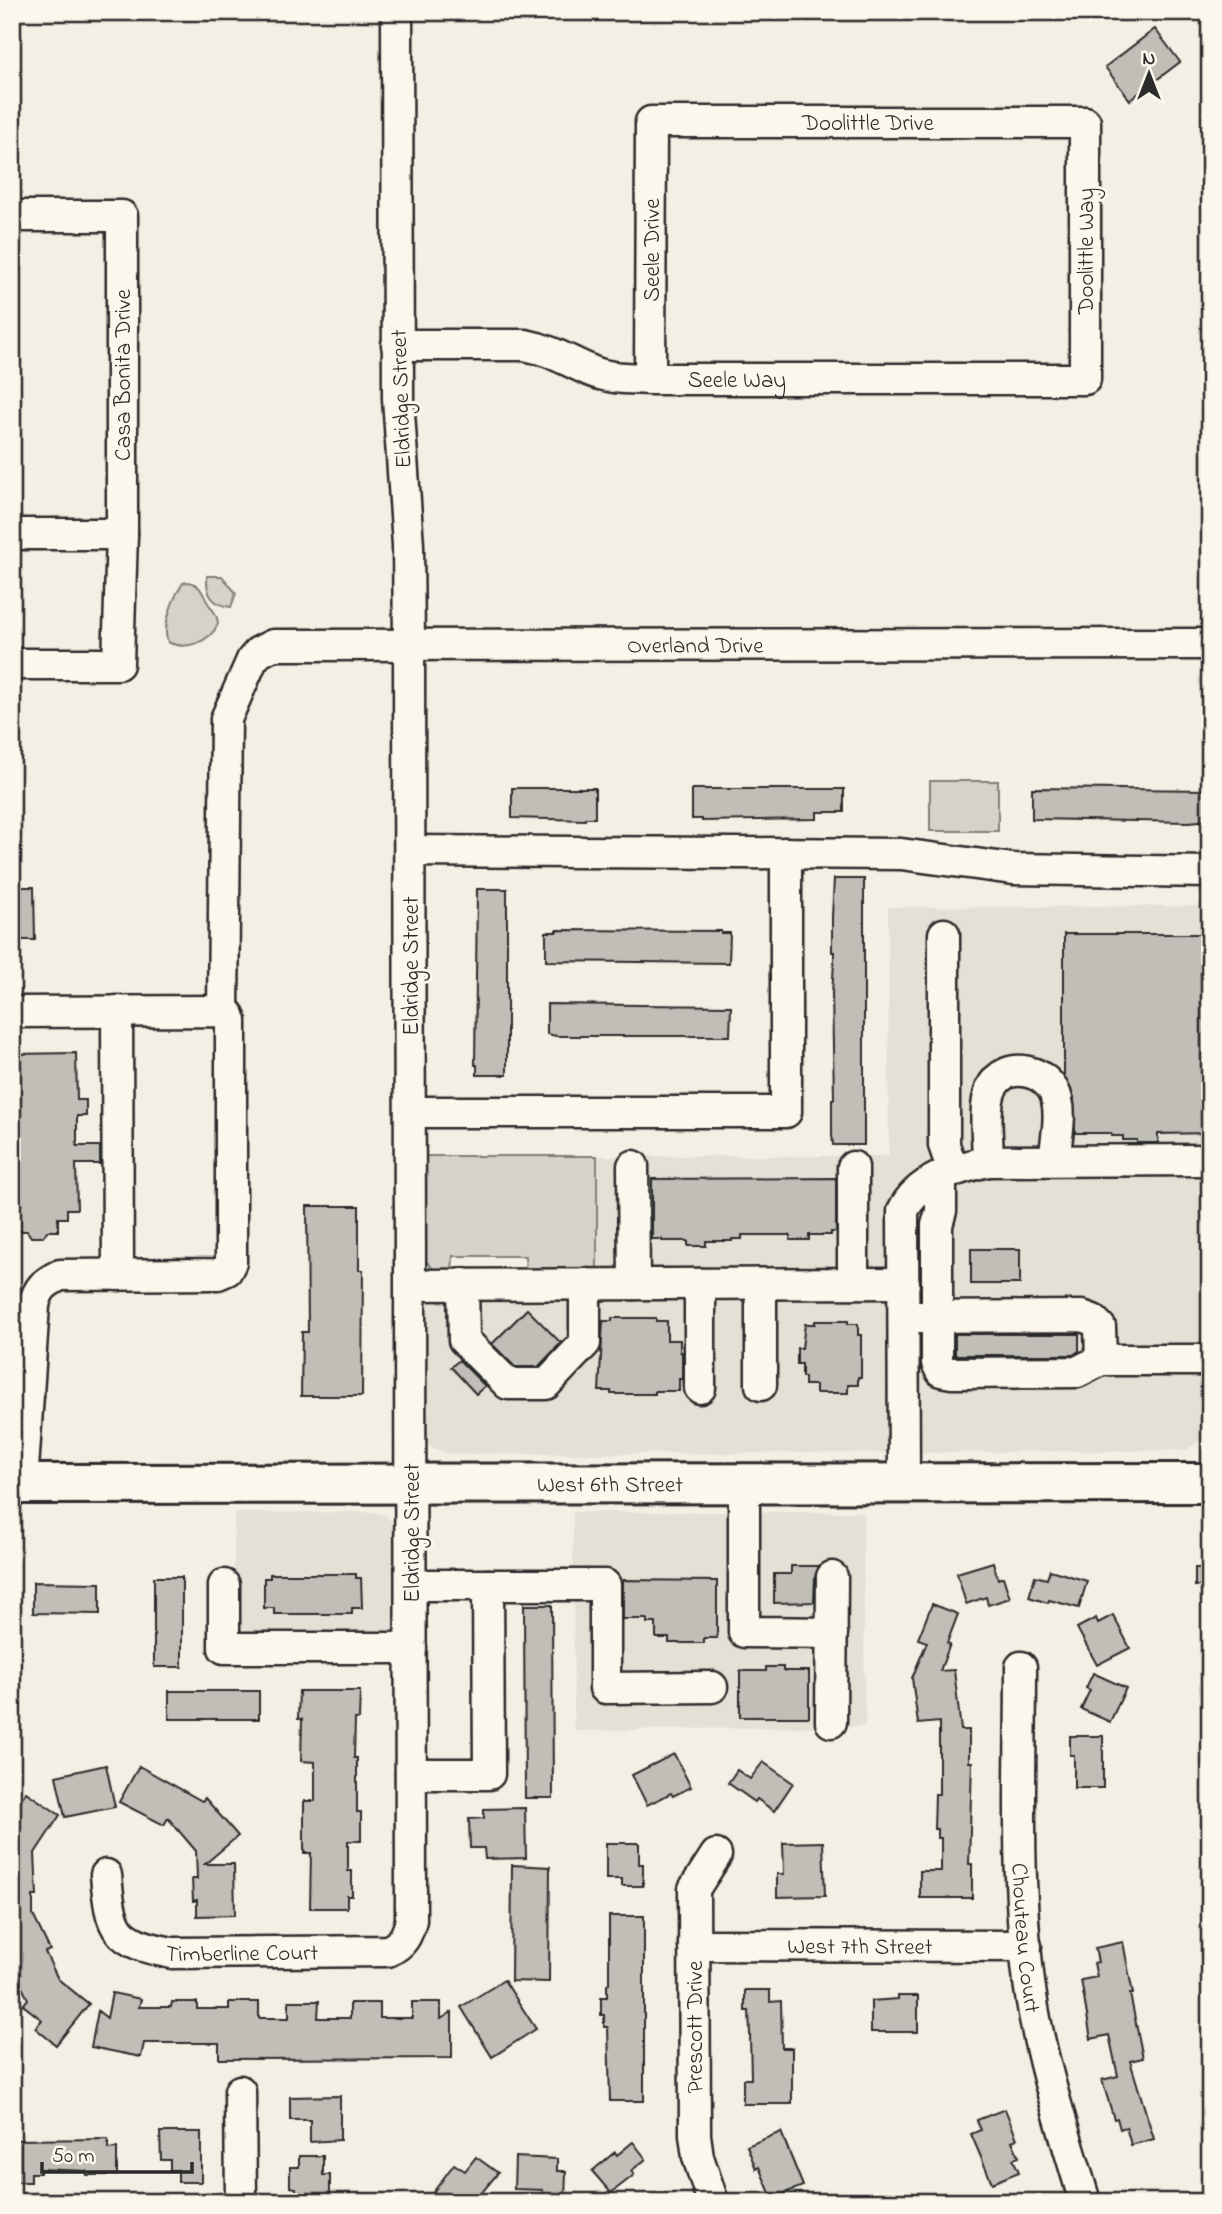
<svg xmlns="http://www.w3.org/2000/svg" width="1222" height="2214" font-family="'Indie Flower',sans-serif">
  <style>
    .built { fill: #e4e0d6 }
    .green { fill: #d5d2c9; stroke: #807e7a; stroke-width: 2 }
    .building { fill: #c0beb6; stroke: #2b2b2b; stroke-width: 2 }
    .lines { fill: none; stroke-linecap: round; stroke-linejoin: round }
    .minor-casing { stroke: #2b2b2b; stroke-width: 35 }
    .major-casing { stroke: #2b2b2b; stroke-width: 44 }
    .minor { stroke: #fbf7ec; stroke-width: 30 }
    .major { stroke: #fbf7ec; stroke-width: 38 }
    .labels { text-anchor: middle; stroke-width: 6; stroke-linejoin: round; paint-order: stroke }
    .street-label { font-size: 23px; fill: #2b2b2b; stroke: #fbf7ec }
  </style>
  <rect width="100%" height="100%" fill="#f3efe4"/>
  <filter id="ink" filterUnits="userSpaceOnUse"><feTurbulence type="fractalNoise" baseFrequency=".0143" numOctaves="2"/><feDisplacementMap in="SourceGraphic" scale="14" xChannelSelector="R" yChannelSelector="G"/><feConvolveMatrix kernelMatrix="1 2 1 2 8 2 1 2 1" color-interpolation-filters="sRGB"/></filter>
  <g filter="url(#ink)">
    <g class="built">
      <path d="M 1210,906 L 1210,1440 L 1201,1440 L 1186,1450 L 891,1453 L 450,1454 L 433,1448 L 427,1442 L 423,1435 L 423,1312 L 426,1305 L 438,1297 L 597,1272 L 597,1156 L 889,1156 L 888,907 Z"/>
      <path d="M 374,1512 L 387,1516 L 397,1528 L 398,1637 L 234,1638 L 234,1513 Z"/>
      <path d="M 573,1512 L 863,1512 L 865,1726 L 574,1731 Z"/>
    </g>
    <g class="green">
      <path d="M 207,576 L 222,576 L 236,593 L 231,607 C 212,605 206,594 207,576 Z"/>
      <path d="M 188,582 C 202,585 201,592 208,603 C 213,611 217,613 218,624 C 210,642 186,651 168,642 C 161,627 174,596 183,583 Z"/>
      <rect x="930" y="781" width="68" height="50"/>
      <path d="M 421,1156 L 597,1156 L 597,1272 L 526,1272 L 525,1256 L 453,1256 L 452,1272 L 434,1270 L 425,1260 Z"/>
    </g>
    <g class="building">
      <path d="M 1155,29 L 1180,62 L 1130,100 L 1105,67 Z"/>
      <path d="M 512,788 L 595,788 L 595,818 L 585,818 L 585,820 L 512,818 Z"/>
      <path d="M 1032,788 L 1210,790 L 1210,820 L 1189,822 L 1032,819 Z"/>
      <path d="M 692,789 L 844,789 L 844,812 L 817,812 L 817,819 L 702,821 L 702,819 L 692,819 Z"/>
      <path d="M 834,879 L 864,879 L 864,1145 L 833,1145 L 832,1135 L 832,1099 L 834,1099 L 832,994 L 834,962 L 834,952 L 832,952 L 832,916 Z"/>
      <path d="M 12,887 L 34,887 L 35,940 L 12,940 Z"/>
      <path d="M 477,889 L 507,889 L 507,1075 L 477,1075 L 477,1065 L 475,1065 Z"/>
      <path d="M 556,930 L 721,931 L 721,933 L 730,933 L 729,963 L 546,961 L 546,932 L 556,932 Z"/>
      <path d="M 1064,934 L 1210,934 L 1210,1133 L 1158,1134 L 1158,1143 L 1137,1143 L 1137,1140 L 1123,1140 L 1123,1136 L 1112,1136 L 1111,1133 L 1075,1133 L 1074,1097 L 1064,1076 Z"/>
      <path d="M 547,1004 L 731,1006 L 730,1036 L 556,1036 L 547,1034 Z"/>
      <path d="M 76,1053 L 77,1100 L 86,1100 L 86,1116 L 77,1116 L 77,1146 L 100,1146 L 100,1164 L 76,1164 L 77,1209 L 67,1209 L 67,1218 L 58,1218 L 58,1231 L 47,1231 L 43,1237 L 31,1237 L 27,1231 L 17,1231 L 17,1217 L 12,1217 L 12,1054 Z"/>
      <path d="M 836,1178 L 836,1232 L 831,1232 L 831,1235 L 809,1235 L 809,1240 L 790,1240 L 790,1235 L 742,1235 L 742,1239 L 732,1239 L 732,1241 L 706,1241 L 706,1246 L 688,1246 L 688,1241 L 662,1241 L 662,1239 L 652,1239 L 652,1179 Z"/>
      <path d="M 307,1206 L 359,1206 L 359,1270 L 363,1270 L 362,1396 L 301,1396 L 302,1332 L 308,1332 Z"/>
      <rect x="971" y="1249" width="49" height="35"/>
      <path d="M 527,1309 L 561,1343 L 538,1367 L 515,1367 L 492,1344 Z"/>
      <path d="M 612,1318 L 656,1318 L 656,1321 L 667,1321 L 667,1340 L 680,1340 L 680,1352 L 682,1352 L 682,1379 L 679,1379 L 679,1391 L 655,1391 L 655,1394 L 611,1394 L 611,1391 L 599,1391 L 603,1321 L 612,1321 Z"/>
      <path d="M 815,1321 L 848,1321 L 848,1324 L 858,1324 L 858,1335 L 861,1335 L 861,1377 L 858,1377 L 858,1385 L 848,1385 L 848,1393 L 816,1393 L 816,1385 L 805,1385 L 805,1377 L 802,1377 L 802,1364 L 797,1364 L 797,1348 L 802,1348 L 805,1324 L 815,1324 Z"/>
      <path d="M 955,1334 L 1079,1334 L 1079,1351 L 1073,1355 L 955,1355 Z"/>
      <path d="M 459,1360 L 485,1386 L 476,1394 L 451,1367 Z"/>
      <path d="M 993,1562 L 998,1579 L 1003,1577 L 1010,1598 L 988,1605 L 986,1597 L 966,1604 L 957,1573 Z"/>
      <path d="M 791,1566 L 819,1566 L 815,1577 L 814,1602 L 774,1603 L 774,1574 L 791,1574 Z"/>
      <rect x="1195" y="1568" width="15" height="18"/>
      <path d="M 1050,1570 L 1087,1581 L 1079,1608 L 1049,1600 L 1048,1603 L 1029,1597 L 1035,1576 L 1047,1579 Z"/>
      <path d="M 270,1574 L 356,1574 L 356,1578 L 361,1578 L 362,1608 L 352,1608 L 352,1614 L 274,1614 L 274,1608 L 264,1608 L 264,1578 L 270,1578 Z"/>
      <rect x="154" y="1577" width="28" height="90"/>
      <path d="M 623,1580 L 717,1581 L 717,1638 L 704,1638 L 704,1643 L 669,1643 L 669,1638 L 656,1638 L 656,1623 L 647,1623 L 647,1619 L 623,1619 Z"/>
      <path d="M 33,1582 L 100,1583 L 100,1614 L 33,1613 Z"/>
      <path d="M 932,1604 L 958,1614 L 947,1643 L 950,1644 L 940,1671 L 954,1670 L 961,1730 L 969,1730 L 969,1762 L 972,1762 L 969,1864 L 972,1864 L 972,1898 L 920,1898 L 920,1871 L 941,1871 L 941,1838 L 938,1838 L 938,1829 L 934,1829 L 935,1794 L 939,1794 L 939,1722 L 918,1724 L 912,1678 L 927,1642 L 918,1639 Z"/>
      <path d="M 524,1605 L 552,1605 L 553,1798 L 525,1798 Z"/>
      <path d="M 1113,1615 L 1130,1648 L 1097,1665 L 1077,1628 L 1096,1618 L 1098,1623 Z"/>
      <path d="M 766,1667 L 783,1667 L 783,1671 L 809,1671 L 809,1717 L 740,1717 L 740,1671 L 766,1671 Z"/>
      <path d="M 1093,1673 L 1126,1688 L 1110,1722 L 1081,1709 L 1090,1690 L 1086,1688 Z"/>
      <rect x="169" y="1691" width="90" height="28"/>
      <path d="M 299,1691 L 360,1691 L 359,1719 L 355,1719 L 354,1758 L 357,1758 L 357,1812 L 361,1812 L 361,1841 L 348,1841 L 348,1871 L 352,1871 L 352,1896 L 347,1896 L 347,1908 L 310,1908 L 311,1853 L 304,1853 L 304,1801 L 315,1801 L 315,1762 L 301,1761 L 302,1719 L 298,1719 Z"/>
      <path d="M 1070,1736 L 1103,1736 L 1103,1788 L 1074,1788 L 1074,1755 L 1070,1755 Z"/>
      <path d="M 674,1754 L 691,1787 L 673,1796 L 671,1793 L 647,1805 L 632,1775 Z"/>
      <path d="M 763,1762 L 793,1783 L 774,1811 L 757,1799 L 755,1802 L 728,1783 L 737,1770 L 750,1779 Z"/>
      <path d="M 106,1765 L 115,1807 L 65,1817 L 56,1776 Z"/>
      <path d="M 139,1766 L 202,1801 L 205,1798 L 238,1836 L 205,1864 L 234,1864 L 235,1915 L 197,1916 L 197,1900 L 193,1901 L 192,1879 L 197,1879 L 196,1851 L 168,1818 L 164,1825 L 119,1802 Z"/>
      <path d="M 26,1792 L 60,1815 L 35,1853 L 37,1896 L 33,1896 L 33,1915 L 50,1950 L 45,1952 L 58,1979 L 89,2004 L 56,2045 L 35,2028 L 42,2020 L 23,2005 L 28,1999 L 12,1967 L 12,1812 Z"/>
      <path d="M 525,1808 L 526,1858 L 485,1859 L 484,1848 L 470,1848 L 469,1819 L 484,1818 L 484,1809 Z"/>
      <path d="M 823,1842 L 825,1896 L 777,1897 L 777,1874 L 784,1874 L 783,1843 Z"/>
      <path d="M 606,1843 L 639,1843 L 639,1864 L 643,1864 L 643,1886 L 622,1886 L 622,1879 L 606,1879 Z"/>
      <path d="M 512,1865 L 550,1867 L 549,1982 L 511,1981 Z"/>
      <path d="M 609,1916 L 644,1916 L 644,2101 L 610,2101 L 608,2027 L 604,2027 L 604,2015 L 601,2015 L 601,1997 L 607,1997 L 607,1984 L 609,1984 Z"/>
      <path d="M 1123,1942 L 1133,1994 L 1130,1994 L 1143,2058 L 1130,2061 L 1154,2139 L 1131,2145 L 1126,2127 L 1120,2129 L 1117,2118 L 1114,2119 L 1102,2080 L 1118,2076 L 1109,2035 L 1091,2039 L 1081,1980 L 1097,1977 L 1094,1963 L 1098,1962 L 1095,1948 Z"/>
      <path d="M 504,1980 L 536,2029 L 492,2057 L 461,2007 Z"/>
      <path d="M 745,1990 L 770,1990 L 770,2002 L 781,2001 L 782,2048 L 792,2048 L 792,2104 L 743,2104 L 743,2079 L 751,2079 L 750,2034 L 749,2011 L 745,2011 Z"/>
      <path d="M 112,1993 L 141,1999 L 139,2007 L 171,2007 L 172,2002 L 197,2002 L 197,2009 L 229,2009 L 229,2002 L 259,2002 L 259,2018 L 289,2018 L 289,2001 L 319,2001 L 318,2018 L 350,2018 L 350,2003 L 380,2003 L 380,2018 L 412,2018 L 412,2002 L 441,2002 L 441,2019 L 452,2012 L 452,2058 L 219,2059 L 219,2043 L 144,2043 L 141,2057 L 91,2047 L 98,2011 L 107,2018 Z"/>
      <path d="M 898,1996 L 918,1996 L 918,2032 L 871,2032 L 871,2001 L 898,1999 Z"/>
      <path d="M 340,2096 L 340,2140 L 310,2142 L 310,2120 L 290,2120 L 290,2097 Z"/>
      <path d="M 1005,2109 L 1017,2139 L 1012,2141 L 1019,2157 L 1013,2159 L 1019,2172 L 992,2183 L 971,2134 L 981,2130 L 977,2120 Z"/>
      <path d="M 160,2132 L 201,2132 L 201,2182 L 178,2182 L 178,2170 L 170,2170 L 170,2160 L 161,2160 Z"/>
      <path d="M 781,2132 L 803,2186 L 772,2198 L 759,2167 L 756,2169 L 747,2146 Z"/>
      <path d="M 108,2139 L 108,2149 L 117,2148 L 117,2175 L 86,2175 L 86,2171 L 40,2169 L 40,2173 L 31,2173 L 31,2182 L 12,2182 L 12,2140 Z"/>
      <path d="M 633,2142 L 646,2159 L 631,2171 L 634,2175 L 611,2193 L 592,2171 L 615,2152 L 617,2155 Z"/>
      <path d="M 299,2156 L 323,2156 L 323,2175 L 330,2175 L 330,2202 L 302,2202 L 302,2196 L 296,2196 L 296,2188 L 290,2187 L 290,2167 L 299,2167 Z"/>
      <path d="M 476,2157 L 498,2173 L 474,2202 L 426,2202 L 454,2164 L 465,2171 Z"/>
      <path d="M 515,2157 L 557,2159 L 557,2171 L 566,2171 L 565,2202 L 542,2202 L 543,2190 L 514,2189 Z"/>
    </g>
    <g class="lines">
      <g class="minor-casing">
        <g id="minor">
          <path d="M 12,216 L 122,216 L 122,534 L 118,664 L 12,664"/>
          <path id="s1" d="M 397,345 L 525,345 C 554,351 565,360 591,371 C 610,379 630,378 650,379 L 1085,379 L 1085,122 L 651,122 L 650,379"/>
          <path d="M 12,534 L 122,534"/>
          <path d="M 410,851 L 901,854 L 1013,869 L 1210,872"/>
          <path d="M 944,934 L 944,1145 L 953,1171"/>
          <path d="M 117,1011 L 118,1275"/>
          <path id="s2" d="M 223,1011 L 226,719 L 252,660 L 259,652 L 273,645 L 1210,644"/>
          <path d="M 12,1012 L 223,1011 L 229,1015 L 231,1021 L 231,1262 L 227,1270 L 218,1274 L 60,1275 C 44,1283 38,1288 34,1305 L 22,1484"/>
          <path d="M 411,1112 L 786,1112 L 786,853"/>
          <path d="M 988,1161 C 988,1139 983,1109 991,1089 C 1005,1058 1051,1070 1057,1100 C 1062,1120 1055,1140 1055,1160"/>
          <path d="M 633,1166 L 634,1284"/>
          <path d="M 853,1167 L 853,1283"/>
          <path d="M 941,1178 L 941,1211 L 937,1225 L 937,1363 L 941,1371 L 952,1373 L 1077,1372 L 1101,1360 L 1210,1360"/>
          <path d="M 463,1284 L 464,1340 L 508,1384 L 546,1384 L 585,1343 L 585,1284"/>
          <path d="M 761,1284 L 761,1385"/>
          <path d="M 411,1285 L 904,1283"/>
          <path d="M 918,1317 L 1082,1316 L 1093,1320 L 1100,1327 L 1101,1360"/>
          <path d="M 700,1388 L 700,1284"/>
          <path d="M 744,1483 L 744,1632 L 832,1633"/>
          <path d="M 904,1483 L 903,1211 C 917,1180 958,1168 988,1161 L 1210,1160"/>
          <path d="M 224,1585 L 224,1648 L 411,1648"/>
          <path d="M 411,1585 L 605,1585 L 605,1688 L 712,1687"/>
          <path id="s3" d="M 1021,1667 C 1021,1776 1015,1888 1031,1996 C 1042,2066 1065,2134 1085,2202"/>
          <path d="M 831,1722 L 832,1577"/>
          <path d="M 411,1774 L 489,1774 L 488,1585"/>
          <path id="s4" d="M 106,1875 C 111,1931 115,1942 172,1953 L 388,1951 C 403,1944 407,1936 411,1920 L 409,643 L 408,545 L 398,398 L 397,12"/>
          <path id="s5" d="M 694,1945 L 1026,1946"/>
          <path d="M 240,2091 L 241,2202"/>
          <path d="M 713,2202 L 698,2157 L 695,2135 L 694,1889 L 716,1855"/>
        </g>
      </g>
      <g class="major-casing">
        <g id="major">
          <path id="s6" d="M 12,1484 L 1210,1483"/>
        </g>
      </g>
      <use href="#minor" class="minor"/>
      <use href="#major" class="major"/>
    </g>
  </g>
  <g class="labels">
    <g class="street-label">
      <text x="868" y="130">Doolittle Drive</text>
      <text transform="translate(651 250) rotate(-90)" y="8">Seele Drive</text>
      <text transform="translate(1085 251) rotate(-90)" y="8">Doolittle Way</text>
      <text transform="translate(122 375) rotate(-90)" y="8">Casa Bonita Drive</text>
      <text dy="8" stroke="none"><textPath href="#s1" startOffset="346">Seele Way</textPath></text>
      <text transform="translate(400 399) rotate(-92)" y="8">Eldridge Street</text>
      <text dy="8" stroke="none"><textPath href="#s2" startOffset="805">Overland Drive</textPath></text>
      <text transform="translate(410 966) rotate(-90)" y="8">Eldridge Street</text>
      <text dy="8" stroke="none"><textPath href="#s6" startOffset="598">West 6th Street</textPath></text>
      <text transform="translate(411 1533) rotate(-90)" y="8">Eldridge Street</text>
      <text dy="8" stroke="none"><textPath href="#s3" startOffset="271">Chouteau Court</textPath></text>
      <text dy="8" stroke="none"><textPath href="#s5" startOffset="166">West 7th Street</textPath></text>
      <text dy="8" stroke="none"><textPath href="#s4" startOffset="186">Timberline Court</textPath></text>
      <text transform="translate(694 2027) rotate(-90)" y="8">Prescott Drive</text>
    </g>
  </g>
  <rect width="1222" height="2214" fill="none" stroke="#fbf7ec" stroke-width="42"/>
  <rect x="21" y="21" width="1180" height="2172" fill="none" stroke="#2b2b2b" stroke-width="2.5" filter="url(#ink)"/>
  <g transform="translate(1149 74)" stroke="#fbf7ec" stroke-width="5" paint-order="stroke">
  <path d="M0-5L12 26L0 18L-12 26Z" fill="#2b2b2b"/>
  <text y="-10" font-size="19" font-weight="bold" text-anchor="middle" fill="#2b2b2b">N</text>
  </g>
  <path d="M42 2162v10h150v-10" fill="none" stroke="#2b2b2b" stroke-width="3.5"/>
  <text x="52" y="2162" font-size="21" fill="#2b2b2b" stroke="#fbf7ec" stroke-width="5" paint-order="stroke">50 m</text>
</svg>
